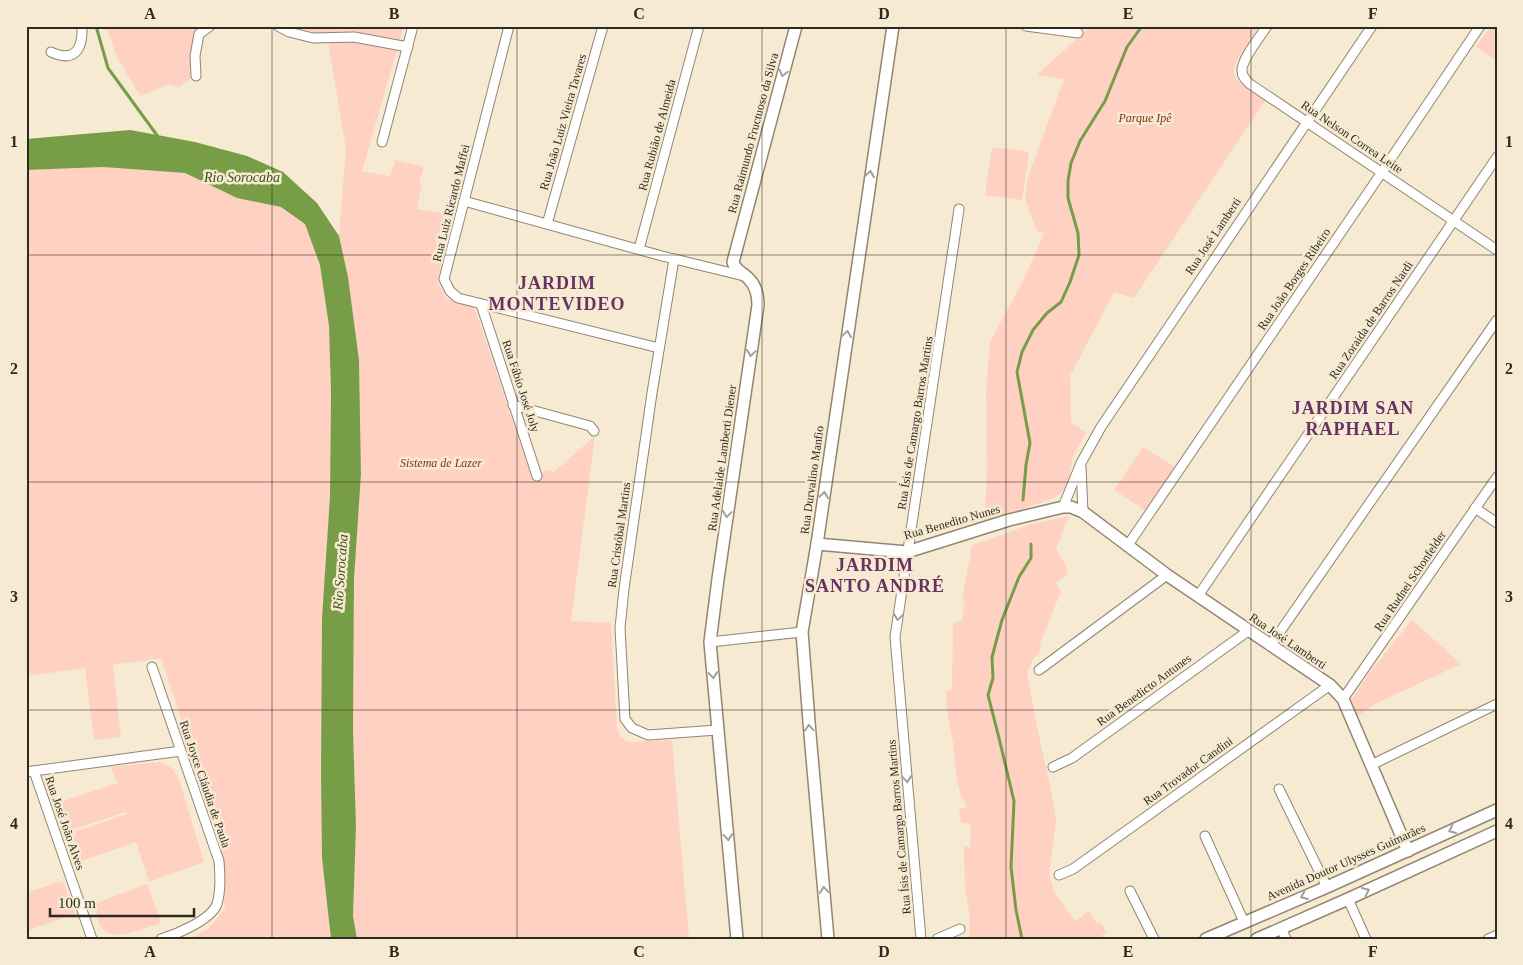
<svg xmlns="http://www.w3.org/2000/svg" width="1523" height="965" font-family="Georgia,serif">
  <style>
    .green { fill: #fed1c2 }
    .water { fill: #779e46 }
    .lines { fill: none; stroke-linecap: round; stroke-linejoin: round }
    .stream { stroke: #779e46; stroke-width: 3 }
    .street-casing { stroke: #918670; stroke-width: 11 }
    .secondary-casing { stroke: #918670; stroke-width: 14 }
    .street { stroke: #fff; stroke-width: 9 }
    .secondary { stroke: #fff; stroke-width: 11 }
    .oneway { stroke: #a19f9b }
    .grid { fill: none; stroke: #2f2a21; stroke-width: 1; stroke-opacity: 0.55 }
    .labels { text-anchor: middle; stroke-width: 5; stroke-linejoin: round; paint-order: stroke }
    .park-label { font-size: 12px; font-style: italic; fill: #853012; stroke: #f7ead2 }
    .street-label { font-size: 12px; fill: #2f2a21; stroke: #f7ead2 }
    .water-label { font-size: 14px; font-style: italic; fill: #385214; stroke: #f7ead2 }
    .district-label { font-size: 18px; font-weight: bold; letter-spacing: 1px; fill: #673363; stroke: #f7ead2 }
    .neatline { fill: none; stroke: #2f2a21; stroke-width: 2 }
    .grid-label { font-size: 16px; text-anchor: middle; font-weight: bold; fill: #2f2a21 }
  </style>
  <rect width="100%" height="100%" fill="#f7ead2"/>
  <g class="green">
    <path d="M 106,26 L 199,26 L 192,43 L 191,79 L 179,87 L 170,84 L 140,96 L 117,57 Z"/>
    <path d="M 293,26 L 404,26 L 362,171 L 390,176 L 395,160 L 424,167 L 419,183 L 422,184 L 417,209 L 452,215 L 438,278 L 438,283 L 447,299 L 474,306 L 533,482 L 545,470 L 554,472 L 595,436 L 571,621 L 611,623 L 617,729 L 620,737 L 626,741 L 632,742 L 672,740 L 689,939 L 357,939 L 353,916 L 356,827 L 353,729 L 354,579 L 361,474 L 359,360 L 348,277 L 339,236 L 346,148 L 327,36 Z"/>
    <path d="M 1091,26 L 1259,26 L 1234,66 L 1234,75 L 1237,80 L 1265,101 L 1134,298 L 1114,292 L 1070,376 L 1071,422 L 1086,433 C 1082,441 1076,449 1073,457 C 1068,475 1073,487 1054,498 L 985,522 L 987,464 L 986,392 L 990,342 L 1023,281 L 1044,233 L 1037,231 L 1025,199 L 1028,177 L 1064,79 L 1037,75 Z"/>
    <path d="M 1491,26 L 1497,26 L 1497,61 L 1476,47 Z"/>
    <path d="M 992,147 L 1029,152 L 1022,200 L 985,195 Z"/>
    <path d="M 103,167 L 185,173 L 237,198 L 281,207 L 305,224 L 320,265 L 329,326 L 331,392 L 330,496 L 322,618 L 322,858 L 331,939 L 191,939 L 210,927 L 225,908 L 221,839 L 161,658 L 113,665 L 121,737 L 94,740 L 85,668 L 26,676 L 26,170 Z"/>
    <path d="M 1143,447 L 1175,467 L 1145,510 L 1114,490 Z"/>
    <path d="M 1069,516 L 1056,549 C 1061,558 1068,564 1067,575 L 1055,583 L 1061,591 L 1040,644 L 1041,650 L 1033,659 L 1027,673 L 1037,727 L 1052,794 L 1056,820 L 1049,874 L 1055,894 L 1075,921 L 1089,911 L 1097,924 L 1101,923 L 1107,933 L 1102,935 L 1104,939 L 969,939 L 970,918 L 965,888 L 964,847 L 970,847 L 971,824 L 961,823 L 959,809 L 967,807 C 954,783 956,767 953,742 C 950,725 946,708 946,691 L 952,691 L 953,623 L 962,620 L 965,601 L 962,601 L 972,545 L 1032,524 Z"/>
    <path d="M 1412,620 L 1461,664 L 1377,703 L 1356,717 L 1352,707 L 1352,699 L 1367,676 Z"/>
    <path d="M 159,762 C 170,765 173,769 179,779 L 204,862 L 149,882 L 136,842 L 81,861 L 71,833 L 127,814 L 126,812 L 71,830 L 61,802 L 117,783 L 111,767 Z"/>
    <path d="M 63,881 L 75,914 L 26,931 L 26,893 Z"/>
    <path d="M 147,884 L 161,923 C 145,928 112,944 101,927 C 97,921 96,911 94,904 Z"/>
  </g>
  <path class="water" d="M 130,130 L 195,142 L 247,156 L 283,172 L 317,203 L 339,236 L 348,277 L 359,360 L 361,474 L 354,579 L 353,729 L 356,827 L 353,916 L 357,939 L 331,939 L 322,858 L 321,774 L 322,618 L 330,496 L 331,392 L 329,326 L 320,265 L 305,224 L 281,207 L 237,198 L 185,173 L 103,167 L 26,170 L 26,139 Z"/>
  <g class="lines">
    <g class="stream">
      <path d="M 96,26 L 108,68 L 159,138"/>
      <path d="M 1023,500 L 1026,465 L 1030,443 L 1017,372 L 1022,352 L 1033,330 L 1047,313 L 1061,302 L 1070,282 L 1079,255 L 1078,233 L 1068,198 L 1068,181 L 1071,163 L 1080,141 L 1105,101 L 1127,47 L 1142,26"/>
      <path d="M 1022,939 L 1016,910 L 1011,867 L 1014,801 L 999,738 L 988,695 L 993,678 L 992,657 L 996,642 L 1002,620 L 1019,577 L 1031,558 L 1031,544"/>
    </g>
    <g class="street-casing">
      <g id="street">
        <path d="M 278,26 L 289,32 L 313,38 L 354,37 L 408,47"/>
        <path d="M 509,26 L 444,279 L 450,291 L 458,298 L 659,348"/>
        <path d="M 1026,26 L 1078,33"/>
        <path d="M 1267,26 C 1260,37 1241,60 1242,71 C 1242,77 1246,80 1250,84 L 1497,250"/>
        <path d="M 51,52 C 75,63 83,49 82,26"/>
        <path d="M 196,76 L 195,56 L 199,34 L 210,26"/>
        <path d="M 382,142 L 413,26"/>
        <path d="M 464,201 L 662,256 L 744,276"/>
        <path d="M 547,224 L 603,26"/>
        <path d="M 639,249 L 699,26"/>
        <path d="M 674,259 L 652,393 L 624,589 L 620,628 L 625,719 L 632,728 L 648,735 L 717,730"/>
        <path d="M 481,304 L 537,476"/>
        <path d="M 513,405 L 590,426 L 594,431"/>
        <path d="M 1081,467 L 1083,512"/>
        <path d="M 1063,507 L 1081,463 L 1101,427 L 1372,26"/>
        <path d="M 1475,508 L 1497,523"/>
        <path d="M 1128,545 L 1380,175 L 1480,26"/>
        <path d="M 1198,596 L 1497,157"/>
        <path d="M 710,642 L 802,632"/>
        <path d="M 1270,646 L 1497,320"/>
        <path d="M 152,667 L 219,861 C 220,875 221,890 217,904 C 211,920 177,934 161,939"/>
        <path d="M 1039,670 L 1167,575"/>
        <path d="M 1343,699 L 1497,477"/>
        <path d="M 1371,765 L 1497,704"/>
        <path d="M 1053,767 L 1072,758 L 1248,631"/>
        <path d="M 34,771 L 92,939"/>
        <path d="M 26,772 L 181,751"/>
        <path d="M 1279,789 L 1327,887"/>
        <path d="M 1205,836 L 1244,922"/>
        <path d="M 1059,875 L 1073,869 L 1330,685"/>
        <path d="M 1130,891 L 1154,939"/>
        <path d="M 1348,899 L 1366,939"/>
        <path d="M 1281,928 L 1286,939"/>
        <path d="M 921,939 L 895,637 L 959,209"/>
        <path d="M 937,939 L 960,929"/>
        <path d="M 1488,939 L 1497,935"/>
      </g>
    </g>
    <g class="secondary-casing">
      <g id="secondary">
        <path d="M 817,544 L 907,552 L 1009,520 L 1063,507 L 1071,507 L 1083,512 L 1167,575 L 1330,685 L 1343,699 L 1408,851"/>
        <path d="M 737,939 L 710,642 L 718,579 L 758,305 C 758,295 756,286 749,279 C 744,273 735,271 733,262 L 796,26"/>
        <path d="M 828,939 L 810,734 L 802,632 L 817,544 L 893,26"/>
        <path d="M 1206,939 L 1327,887 L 1497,810"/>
        <path d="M 1257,939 L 1348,899 L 1497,831"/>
      </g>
    </g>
    <use href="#street" class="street"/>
    <use href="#secondary" class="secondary"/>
  </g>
  <defs><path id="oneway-chevron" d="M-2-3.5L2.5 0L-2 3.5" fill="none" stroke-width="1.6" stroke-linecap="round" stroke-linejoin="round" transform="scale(1.25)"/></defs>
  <g class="oneway">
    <use href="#oneway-chevron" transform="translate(783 73) rotate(105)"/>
    <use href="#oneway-chevron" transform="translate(870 174) rotate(-81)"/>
    <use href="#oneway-chevron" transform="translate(847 334) rotate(-82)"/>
    <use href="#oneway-chevron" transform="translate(751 353) rotate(98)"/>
    <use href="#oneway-chevron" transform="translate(824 495) rotate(-82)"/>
    <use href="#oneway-chevron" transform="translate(727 514) rotate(98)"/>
    <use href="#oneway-chevron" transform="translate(898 617) rotate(98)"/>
    <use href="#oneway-chevron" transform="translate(713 675) rotate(85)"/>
    <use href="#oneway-chevron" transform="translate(809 728) rotate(-94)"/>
    <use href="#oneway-chevron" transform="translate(907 779) rotate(85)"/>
    <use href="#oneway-chevron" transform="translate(1452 830) rotate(155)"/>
    <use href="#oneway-chevron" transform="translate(728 837) rotate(85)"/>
    <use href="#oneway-chevron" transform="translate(824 890) rotate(-95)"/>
    <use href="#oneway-chevron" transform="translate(1366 891) rotate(-25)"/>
    <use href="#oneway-chevron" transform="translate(1304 896) rotate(157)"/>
  </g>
  <path class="grid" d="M 272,26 L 272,939M 517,26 L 517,939M 762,26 L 762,939M 1006,26 L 1006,939M 1251,26 L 1251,939M 26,255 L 1497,255M 26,482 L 1497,482M 26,710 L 1497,710"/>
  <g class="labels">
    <g class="park-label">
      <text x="1145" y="122">Parque Ipê</text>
      <text x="441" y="467">Sistema de Lazer</text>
    </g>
    <g class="street-label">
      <text transform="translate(563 122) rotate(-74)" y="4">Rua João Luiz Vieira Tavares</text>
      <text transform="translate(753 133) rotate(-75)" y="4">Rua Raimundo Fructuoso da Silva</text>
      <text transform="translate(657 135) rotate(-75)" y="4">Rua Rubião de Almeida</text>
      <text transform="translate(1352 137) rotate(34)" y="4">Rua Nelson Correa Leite</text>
      <text transform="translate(451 203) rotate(-76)" y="4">Rua Luiz Ricardo Maffei</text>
      <text transform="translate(1213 236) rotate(-56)" y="4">Rua José Lamberti</text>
      <text transform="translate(1294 279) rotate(-56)" y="4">Rua João Borges Ribeiro</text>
      <text transform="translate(1371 320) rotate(-56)" y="4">Rua Zoraida de Barros Nardi</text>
      <text transform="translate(521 386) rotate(72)" y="4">Rua Fábio José Joly</text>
      <text transform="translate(915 423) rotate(-81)" y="4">Rua Ísis de Camargo Barros Martins</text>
      <text transform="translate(722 458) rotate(-82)" y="4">Rua Adelaide Lamberti Diener</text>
      <text transform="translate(812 480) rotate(-82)" y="4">Rua Durvalino Manfio</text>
      <text transform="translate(952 522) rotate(-16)" y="4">Rua Benedito Nunes</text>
      <text transform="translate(619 535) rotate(-82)" y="4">Rua Cristóbal Martins</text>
      <text transform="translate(1410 581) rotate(-56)" y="4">Rua Rudnei Schonfelder</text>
      <text transform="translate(1288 641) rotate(34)" y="4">Rua José Lamberti</text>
      <text transform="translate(1144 690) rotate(-36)" y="4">Rua Benedicto Antunes</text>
      <text transform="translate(1188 771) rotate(-36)" y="4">Rua Trovador Candini</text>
      <text transform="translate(205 784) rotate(71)" y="4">Rua Joyce Cláudia de Paula</text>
      <text transform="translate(65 823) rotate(71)" y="4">Rua José João Alves</text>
      <text transform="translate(899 827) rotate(-95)" y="4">Rua Ísis de Camargo Barros Martins</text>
      <text transform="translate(1346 862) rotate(-24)" y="4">Avenida Doutor Ulysses Guimarães</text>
    </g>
    <g class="water-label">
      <text x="242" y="182">Rio Sorocaba</text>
      <text transform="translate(340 572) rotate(-86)" y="5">Rio Sorocaba</text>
    </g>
    <g class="district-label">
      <text x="557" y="289">JARDIM<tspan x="557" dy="21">MONTEVIDEO</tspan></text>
      <text x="1353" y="414">JARDIM SAN<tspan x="1353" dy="21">RAPHAEL</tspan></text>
      <text x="875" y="571">JARDIM<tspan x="875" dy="21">SANTO ANDRÉ</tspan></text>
    </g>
  </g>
  <rect width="1523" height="965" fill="none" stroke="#f7ead2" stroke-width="55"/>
  <path d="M50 908v8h144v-8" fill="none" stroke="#2f2a21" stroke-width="2.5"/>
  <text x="58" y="908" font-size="15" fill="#2f2a21" stroke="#f7ead2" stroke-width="4" paint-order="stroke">100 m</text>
  <rect x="28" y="28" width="1468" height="910" class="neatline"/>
  <g class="grid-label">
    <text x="150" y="19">A</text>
    <text x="394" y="19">B</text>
    <text x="639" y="19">C</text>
    <text x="884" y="19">D</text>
    <text x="1128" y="19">E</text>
    <text x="1373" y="19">F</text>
    <text x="14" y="147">1</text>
    <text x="1509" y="147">1</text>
    <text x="14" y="374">2</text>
    <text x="1509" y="374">2</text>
    <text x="14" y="602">3</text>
    <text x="1509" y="602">3</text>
    <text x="14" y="829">4</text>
    <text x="1509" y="829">4</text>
    <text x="150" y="957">A</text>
    <text x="394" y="957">B</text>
    <text x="639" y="957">C</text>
    <text x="884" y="957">D</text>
    <text x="1128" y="957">E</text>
    <text x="1373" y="957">F</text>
  </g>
</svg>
